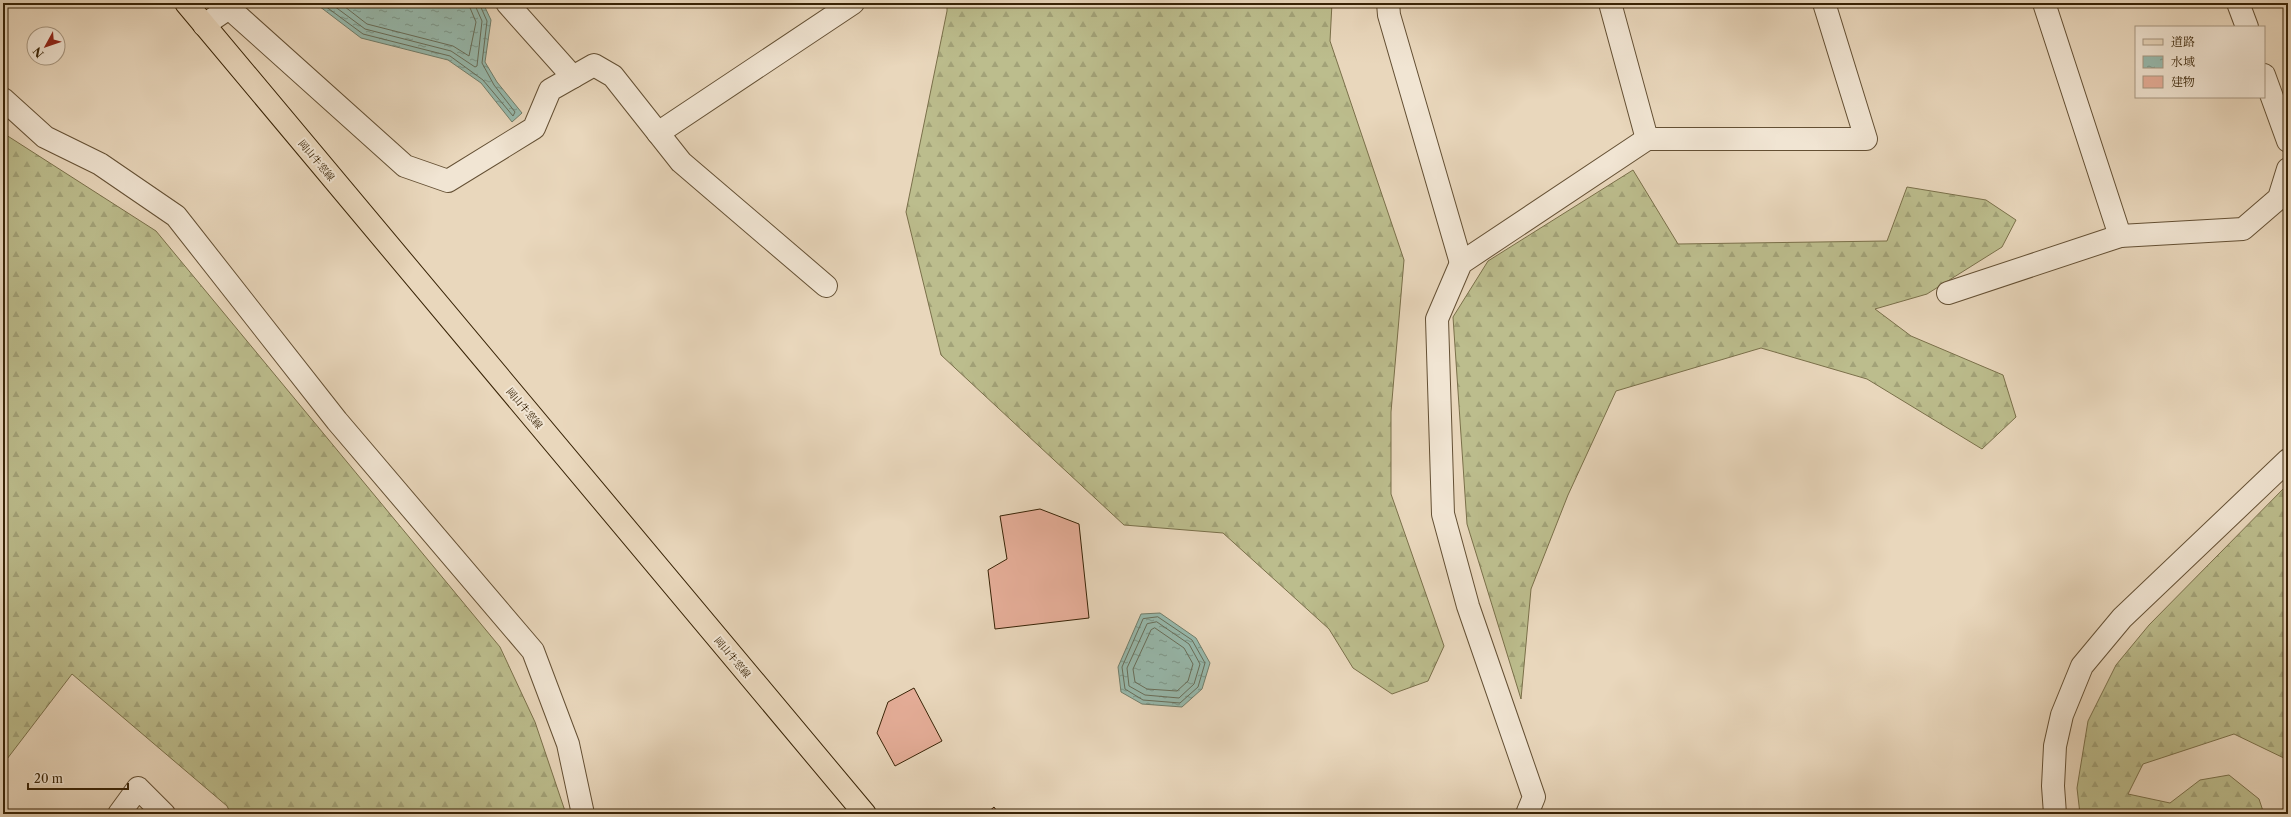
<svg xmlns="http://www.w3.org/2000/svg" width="2291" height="817" font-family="'Libre Caslon Text','Noto Serif JP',serif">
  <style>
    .forest { fill: url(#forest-firs); stroke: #7a704a }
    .water { fill: url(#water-ripples); stroke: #717e6b }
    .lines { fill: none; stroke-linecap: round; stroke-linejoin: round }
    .shore { stroke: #686e5a; stroke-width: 1 }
    .building { fill: #e6ae99; stroke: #382306 }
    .minor-casing { stroke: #645034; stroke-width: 24 }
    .major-casing { stroke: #382306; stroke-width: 24 }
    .minor { stroke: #f1e5d3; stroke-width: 22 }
    .major { stroke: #e9d7bc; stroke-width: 22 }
    .labels { text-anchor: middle; stroke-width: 4; stroke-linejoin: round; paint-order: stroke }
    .street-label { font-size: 10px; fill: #382306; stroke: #f1e5d3 }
  </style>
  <defs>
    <pattern id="forest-firs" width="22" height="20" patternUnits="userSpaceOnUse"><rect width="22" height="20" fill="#bcbd8d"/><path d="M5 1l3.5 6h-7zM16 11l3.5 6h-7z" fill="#a2a278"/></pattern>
    <pattern id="water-ripples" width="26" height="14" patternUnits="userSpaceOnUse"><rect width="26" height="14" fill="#97baae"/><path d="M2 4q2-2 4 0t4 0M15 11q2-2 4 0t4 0" fill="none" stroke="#7c978c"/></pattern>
  </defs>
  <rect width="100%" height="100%" fill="#e9d7bc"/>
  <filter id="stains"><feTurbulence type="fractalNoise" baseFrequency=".005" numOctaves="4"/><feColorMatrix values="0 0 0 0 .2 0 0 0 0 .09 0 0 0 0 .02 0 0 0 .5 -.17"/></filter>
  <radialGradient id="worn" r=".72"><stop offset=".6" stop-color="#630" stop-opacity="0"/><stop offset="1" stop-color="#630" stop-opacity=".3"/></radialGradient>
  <g class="forest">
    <path d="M 947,3 L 1332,3 L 1330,41 L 1404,260 L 1391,412 L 1391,494 L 1444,646 L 1428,681 L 1392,694 L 1353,668 L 1329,629 L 1223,533 L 1124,525 L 941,355 L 906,212 L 947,11 Z"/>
    <path d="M 3,133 L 156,231 L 500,647 L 535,722 L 566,814 L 231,814 L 227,806 L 72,674 L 7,759 L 3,780 Z"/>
    <path d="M 1633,170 L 1678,244 L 1887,241 L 1907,187 L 1986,200 L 2016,220 L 2002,247 L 1927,294 L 1875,309 L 1911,336 L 2003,375 L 2016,417 L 1982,449 L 1867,379 L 1761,348 L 1616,391 L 1568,495 L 1531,589 L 1521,699 L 1467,524 L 1453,317 L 1488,261 Z"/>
    <path d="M 2288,484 L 2288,760 L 2234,734 L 2143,764 L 2128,794 L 2170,803 L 2200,780 L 2229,775 L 2259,799 L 2264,814 L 2080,814 L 2077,788 L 2088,721 L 2116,665 L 2149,625 Z"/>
  </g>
  <g class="water">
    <path d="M 315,3 L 483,3 L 491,20 L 485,62 L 497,82 L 522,113 L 512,122 L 481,83 L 448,60 L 361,38 Z"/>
    <path d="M 1160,613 L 1196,638 L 1210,663 L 1202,689 L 1182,707 L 1142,704 L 1121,692 L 1118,667 L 1141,614 Z"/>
  </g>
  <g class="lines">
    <g class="shore">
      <path d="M 321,3 L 363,34 L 450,56 L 483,80 L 513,116 L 515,112 L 494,85 L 482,63 L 487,21 L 479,3"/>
      <path d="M 330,3 L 365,29 L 451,51 L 475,67 L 477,66 L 482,21 L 474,3"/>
      <path d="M 340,3 L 367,24 L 453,46 L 469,56 L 476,22 L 468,3"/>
      <path d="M 1158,617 L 1192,640 L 1205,663 L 1198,687 L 1180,703 L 1143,700 L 1125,689 L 1122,667 L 1143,619 Z"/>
      <path d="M 1157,622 L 1189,644 L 1200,664 L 1194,684 L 1179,698 L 1145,695 L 1129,686 L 1127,668 L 1147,624 Z"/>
      <path d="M 1155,628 L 1184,648 L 1193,664 L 1188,681 L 1177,691 L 1147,689 L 1135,682 L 1133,669 L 1151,630 Z"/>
    </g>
  </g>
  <g class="building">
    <path d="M 1040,509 L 1079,524 L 1089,618 L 995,629 L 988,570 L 1007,559 L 1000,516 Z"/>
    <path d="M 914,688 L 942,741 L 895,766 L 877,733 L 888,702 Z"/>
    <path d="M 994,807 L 999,814 L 986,814 Z"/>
  </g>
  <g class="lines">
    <g class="minor-casing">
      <g id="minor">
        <path d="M 507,3 L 573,77"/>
        <path d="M 1388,3 L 1389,15 L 1461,263"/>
        <path d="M 1610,3 L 1647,139"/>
        <path d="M 2044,3 L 2120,236"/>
        <path d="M 2238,3 L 2247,27"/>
        <path d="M 204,25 L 229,8 L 405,166 L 448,181 L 534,128 L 550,90 L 594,65 L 613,76 L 681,162 L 826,286"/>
        <path d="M 2264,75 L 2288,141"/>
        <path d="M 3,99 L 45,137 L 100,164 L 176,216 L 337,421 L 533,651 L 568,744 L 583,814"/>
        <path d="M 658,133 L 853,3"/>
        <path d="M 1948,293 L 2120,236 L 2243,229 L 2279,198 L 2288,169"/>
        <path d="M 119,814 L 138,788 L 164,814"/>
        <path d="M 1527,814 L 1534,797 L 1468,606 L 1443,514 L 1437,319 L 1461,263 L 1647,139 L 1866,139 L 1824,3"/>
        <path d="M 2055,814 L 2053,786 L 2055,746 L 2062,715 L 2082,666 L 2122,618 L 2288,460"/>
      </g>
    </g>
    <g class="major-casing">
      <path id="major" d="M 186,3 L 865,814"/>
    </g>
    <use href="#minor" class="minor"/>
    <use href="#major" class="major"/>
  </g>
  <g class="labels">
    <g class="street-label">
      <text transform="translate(317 160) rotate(50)" y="4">岡山牛窓線</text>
      <text transform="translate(525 408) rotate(50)" y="4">岡山牛窓線</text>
      <text transform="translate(733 657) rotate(50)" y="4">岡山牛窓線</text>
    </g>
  </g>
  <rect width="2291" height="817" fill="none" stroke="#e9d7bc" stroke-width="16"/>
  <rect x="4" y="4" width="2283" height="809" fill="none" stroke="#382306" stroke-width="2"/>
  <rect x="8" y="8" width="2275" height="801" fill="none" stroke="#382306"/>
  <rect x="2135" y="26" width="130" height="72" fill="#f1e5d3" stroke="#a79781"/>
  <rect x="2143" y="39" width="20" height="6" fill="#e9d7bc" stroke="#a79781"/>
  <text x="2171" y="46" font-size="12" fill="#382306">道路</text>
  <rect x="2143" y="56" width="20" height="12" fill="url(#water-ripples)" stroke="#a79781"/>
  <text x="2171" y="66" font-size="12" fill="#382306">水域</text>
  <rect x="2143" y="76" width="20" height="12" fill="#e6ae99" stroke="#a79781"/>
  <text x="2171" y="86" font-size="12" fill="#382306">建物</text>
  <g transform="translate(46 46) rotate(230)"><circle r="19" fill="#f1e5d3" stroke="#a79781"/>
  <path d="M0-3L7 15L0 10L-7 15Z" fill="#8f2418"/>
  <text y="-6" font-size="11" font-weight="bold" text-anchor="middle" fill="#382306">N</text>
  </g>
  <path d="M28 783v6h100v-6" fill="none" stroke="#382306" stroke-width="2"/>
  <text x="34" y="783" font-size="12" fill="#382306" stroke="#f1e5d3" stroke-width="3" paint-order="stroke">20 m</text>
  <rect width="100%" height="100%" filter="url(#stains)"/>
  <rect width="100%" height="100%" fill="url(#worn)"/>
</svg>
